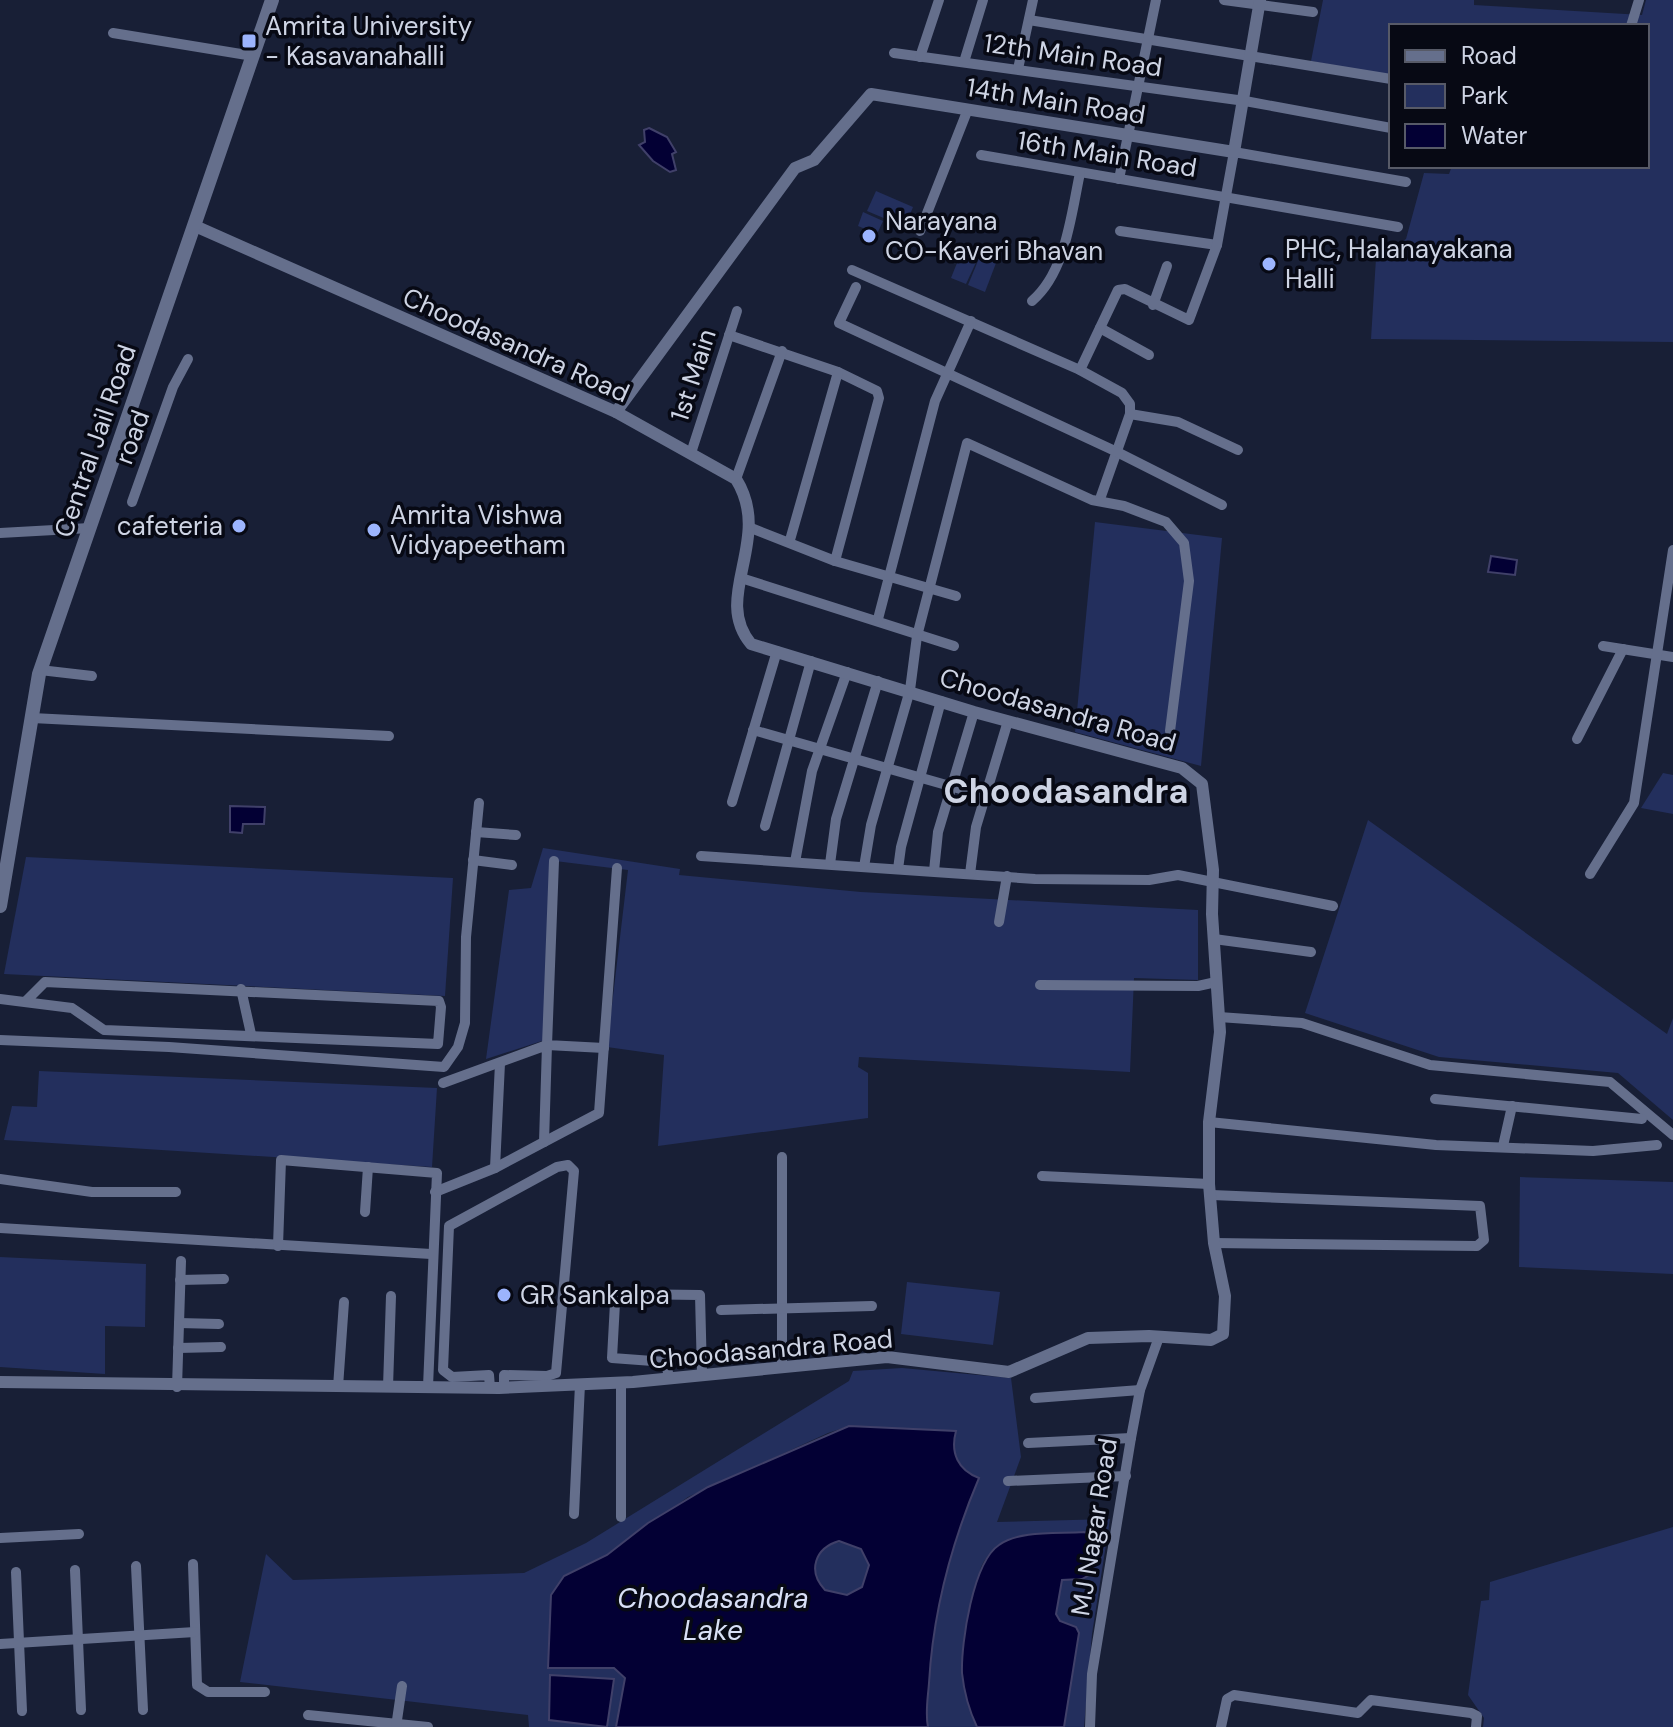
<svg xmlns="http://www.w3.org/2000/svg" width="1673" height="1727" font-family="'DM Sans',sans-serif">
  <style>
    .green { fill: #232f5d }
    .water { fill: #030034; stroke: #404069; stroke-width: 2; fill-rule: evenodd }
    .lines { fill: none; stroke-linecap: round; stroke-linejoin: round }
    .minor { stroke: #656f8c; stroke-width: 10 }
    .tertiary { stroke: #656f8c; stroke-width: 12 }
    .secondary { stroke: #656f8c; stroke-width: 14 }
    .poi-dot { fill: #9cb4fd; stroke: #070914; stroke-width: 3 }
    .labels { text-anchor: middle; stroke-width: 7; stroke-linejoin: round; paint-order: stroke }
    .poi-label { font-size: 26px; fill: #ced4e4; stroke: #070914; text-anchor: start }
    .street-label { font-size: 26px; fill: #ced4e4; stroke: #070914 }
    .water-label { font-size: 28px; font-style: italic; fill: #d8e0f6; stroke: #070914 }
    .district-label { font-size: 34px; font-weight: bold; fill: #ced4e4; stroke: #070914 }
  </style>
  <rect width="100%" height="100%" fill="#181f36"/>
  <g class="green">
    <path d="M 1323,0 L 1474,0 L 1474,5 L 1642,15 L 1646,0 L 1673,0 L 1673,342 L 1371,339 L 1376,258 L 1406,239 L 1424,173 L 1449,174 L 1452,166 L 1647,166 L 1647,26 L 1391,26 L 1391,76 L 1311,61 Z"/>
    <path d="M 876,191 L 913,207 L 905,227 L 867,211 Z"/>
    <path d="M 863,212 L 883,221 L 877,234 L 858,226 Z"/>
    <path d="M 963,248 L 979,256 L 966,284 L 951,278 Z"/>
    <path d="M 980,256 L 996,263 L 985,292 L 968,285 Z"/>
    <path d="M 1095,522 L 1222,538 L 1201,766 L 1075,732 Z"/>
    <path d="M 1663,773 L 1673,775 L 1673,814 L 1641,808 Z"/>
    <path d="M 1368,820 L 1667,1034 L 1673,1018 L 1673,1120 L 1618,1073 L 1439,1057 L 1305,1013 Z"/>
    <path d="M 543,848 L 680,869 L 679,875 L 861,892 L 1198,910 L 1198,980 L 1134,978 L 1130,1072 L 859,1057 L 858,1067 L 868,1073 L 868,1118 L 658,1146 L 664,1055 L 607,1047 L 628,870 L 555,861 L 545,1040 L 486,1059 L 509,890 L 531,888 Z"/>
    <path d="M 26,857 L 453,878 L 445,996 L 4,974 Z"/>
    <path d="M 39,1071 L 437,1088 L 432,1167 L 4,1140 L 12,1106 L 37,1107 Z"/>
    <path d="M 1520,1177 L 1673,1182 L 1673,1274 L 1519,1267 Z"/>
    <path d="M 0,1257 L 146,1264 L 145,1327 L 105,1326 L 105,1374 L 0,1367 Z"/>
    <path d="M 907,1282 L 1000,1292 L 993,1345 L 901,1334 Z"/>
    <path d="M 902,1368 L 1011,1378 L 1021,1457 L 997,1522 L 1110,1519 L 1092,1634 L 1084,1727 L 1064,1727 L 1079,1633 L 1076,1627 C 1070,1625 1061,1624 1057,1619 C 1052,1610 1058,1586 1063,1578 L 1082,1579 L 1099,1544 L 1095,1536 C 1058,1537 1000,1526 981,1567 C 968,1623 953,1671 977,1727 L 928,1727 C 925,1713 928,1697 929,1683 C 933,1612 951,1544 979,1478 C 958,1469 951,1453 955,1431 L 849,1426 L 828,1433 L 688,1497 L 607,1555 L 570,1573 L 551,1595 L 548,1668 L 614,1668 L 625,1678 L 616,1727 L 529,1727 L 528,1715 L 240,1682 L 266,1554 L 293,1580 L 524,1573 L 586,1543 L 849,1381 L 853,1371 Z"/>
    <path d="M 1673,1527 L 1673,1727 L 1483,1727 L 1484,1718 L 1468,1695 L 1481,1601 L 1489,1600 L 1490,1582 Z"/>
    <circle cx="842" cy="1569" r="27"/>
  </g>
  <g class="water">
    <path d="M 649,128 L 667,137 L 676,152 L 672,154 L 676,170 L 670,172 L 653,161 L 639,145 L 645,142 L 644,130 Z"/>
    <path d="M 1491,556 L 1517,560 L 1515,575 L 1488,572 Z"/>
    <path d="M 230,806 L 265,807 L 264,824 L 243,824 L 242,833 L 230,832 Z"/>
    <path d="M 849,1426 L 956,1431 C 950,1453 958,1470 979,1478 C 951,1544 933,1612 929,1683 C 928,1697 925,1713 928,1727 L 616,1727 L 625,1678 L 614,1668 L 548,1668 L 551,1595 L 564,1576 L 607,1555 L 648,1523 L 708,1487 ZM 839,1541 L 861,1549 L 869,1565 L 862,1587 L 847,1595 L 825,1590 C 807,1571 815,1548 839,1541 Z"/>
    <path d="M 1084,1532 L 1095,1536 L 1099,1544 L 1091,1574 L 1082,1579 L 1062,1580 L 1056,1614 L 1060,1621 L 1076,1627 L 1079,1633 L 1064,1727 L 977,1727 C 969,1710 964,1692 962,1673 C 961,1643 973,1562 999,1545 C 1020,1530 1058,1534 1084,1532 Z"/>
    <path d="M 550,1675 L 614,1679 L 607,1727 L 549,1720 Z"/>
  </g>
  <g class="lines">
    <g class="minor">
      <path d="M 1224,0 L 1313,12"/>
      <path d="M 1029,20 L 1391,79"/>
      <path d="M 1631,26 L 1639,0"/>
      <path d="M 113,33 L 253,56"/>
      <path d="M 894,53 L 1245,101 L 1391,128"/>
      <path d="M 920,57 L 939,0"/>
      <path d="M 964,62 L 983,0"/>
      <path d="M 1018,69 L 1033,0"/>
      <path d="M 981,155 L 1398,227"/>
      <path d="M 1119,179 L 1156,0"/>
      <path d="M 920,231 L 968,109"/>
      <path d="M 1120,231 L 1217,245"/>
      <path d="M 852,270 L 1080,370 L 1122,393 L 1130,404 L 1130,414 L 1100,499"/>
      <path d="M 856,287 L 839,323 L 1115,451 L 1222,505"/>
      <path d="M 1032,301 C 1066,272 1071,215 1080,173"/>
      <path d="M 1153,305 L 1167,266"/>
      <path d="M 1100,328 L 1149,355"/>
      <path d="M 729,335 L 838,372 L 877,391 L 879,398 L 835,561"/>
      <path d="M 1080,370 L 1118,290 L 1125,289 L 1189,320 L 1217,245 L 1234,152 L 1406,182"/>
      <path d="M 1130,414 L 1178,422 L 1238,450"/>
      <path d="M 691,453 L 737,311"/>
      <path d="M 736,479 L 782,351"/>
      <path d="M 132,502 L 173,387 L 188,359"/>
      <path d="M 751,528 L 835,561 L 956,596"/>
      <path d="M 0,533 L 90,528"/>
      <path d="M 790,540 L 838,372"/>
      <path d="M 741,578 L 954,646"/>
      <path d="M 878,619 L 935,401 L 971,321"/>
      <path d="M 1603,646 L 1673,657"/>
      <path d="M 40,670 L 92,676"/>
      <path d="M 32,718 L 389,736"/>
      <path d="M 753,730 L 985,796"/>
      <path d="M 1577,739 L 1623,649"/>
      <path d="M 732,802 L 777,651"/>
      <path d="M 765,826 L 811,661"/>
      <path d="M 476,832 L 516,835"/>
      <path d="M 701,856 L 1035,879 L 1149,880 L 1178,875 L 1333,906"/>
      <path d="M 473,860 L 512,865"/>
      <path d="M 554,861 L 547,1045 L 604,1048"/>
      <path d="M 795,862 L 812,771 L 847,672"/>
      <path d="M 830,864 L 836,819 L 878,681"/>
      <path d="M 864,867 L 871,825 L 910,690 L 917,636 L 967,443 L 1092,500 L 1124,506 L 1166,522 L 1184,543 L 1189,581 L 1170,731"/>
      <path d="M 898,869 L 901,847 L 941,701"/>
      <path d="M 934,871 L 938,832 L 974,712"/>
      <path d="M 970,874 L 976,827 L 1008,721"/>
      <path d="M 1590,874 L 1634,803 L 1673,550"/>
      <path d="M 999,922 L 1007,876"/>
      <path d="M 1214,939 L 1311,952"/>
      <path d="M 1040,985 L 1198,986 L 1216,982"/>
      <path d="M 241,989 L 251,1034"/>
      <path d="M 0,999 L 72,1008 L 104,1030 L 438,1044 L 441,1007 L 439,1001 L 45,982 L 27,1000"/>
      <path d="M 1219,1017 L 1302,1023 L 1430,1065 L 1610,1082 L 1673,1135"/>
      <path d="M 0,1040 L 169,1047 L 444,1067 L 458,1047 L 465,1023 L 466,937 L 479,803"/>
      <path d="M 1435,1099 L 1642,1119"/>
      <path d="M 1209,1122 L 1436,1145 L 1593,1151 L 1657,1145"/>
      <path d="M 544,1142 L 599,1113 L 617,868"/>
      <path d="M 1503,1146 L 1512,1106"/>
      <path d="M 782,1157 L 782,1367"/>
      <path d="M 495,1168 L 500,1063"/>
      <path d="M 1042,1176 L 1209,1184"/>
      <path d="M 0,1179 L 92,1192 L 176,1192"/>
      <path d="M 435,1192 L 495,1168 L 544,1142 L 547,1045 L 443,1083"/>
      <path d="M 1212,1195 L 1480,1206 L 1484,1240 L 1477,1246 L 1214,1243"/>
      <path d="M 365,1212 L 368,1167"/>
      <path d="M 0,1228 L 431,1254"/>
      <path d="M 278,1246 L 281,1160 L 437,1173 L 428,1387"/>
      <path d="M 180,1280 L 224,1279"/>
      <path d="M 721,1310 L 872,1306"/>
      <path d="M 179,1323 L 219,1324"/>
      <path d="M 178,1348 L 221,1347"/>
      <path d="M 669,1378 L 666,1362 L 612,1358 L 615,1303 L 621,1294 L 700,1295 L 702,1374"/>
      <path d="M 177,1387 L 181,1261"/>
      <path d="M 338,1387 L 344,1302"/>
      <path d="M 388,1387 L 391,1296"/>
      <path d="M 490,1388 L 489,1375 L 452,1377 L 443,1370 L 449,1226 L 557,1167 L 568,1165 L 574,1171 L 556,1373 L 547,1376 L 504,1375 L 504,1388"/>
      <path d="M 1035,1398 L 1140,1390"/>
      <path d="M 1028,1443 L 1131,1438"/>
      <path d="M 1008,1481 L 1126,1476"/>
      <path d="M 574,1514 L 580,1384"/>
      <path d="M 621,1517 L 621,1383"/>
      <path d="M 0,1538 L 79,1534"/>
      <path d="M 193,1564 L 197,1685 L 208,1692 L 265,1692"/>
      <path d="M 136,1566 L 143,1710"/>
      <path d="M 75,1570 L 81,1710"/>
      <path d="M 16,1572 L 22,1711"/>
      <path d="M 0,1644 L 195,1632"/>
      <path d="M 308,1715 L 428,1727"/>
      <path d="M 396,1727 L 402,1686"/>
      <path d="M 1090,1727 L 1092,1674 L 1131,1438 L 1140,1390 L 1159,1337"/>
      <path d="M 1221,1727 L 1227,1699 L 1234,1695 L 1358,1713 L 1371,1700 L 1471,1713 L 1477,1716 L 1476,1727"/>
    </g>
    <g class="tertiary">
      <path d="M 616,412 L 795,168 L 814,160 L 871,94 L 1234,152 L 1260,0"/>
      <path d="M 0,1382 L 499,1388 L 633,1382 L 887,1357 L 1009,1372 L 1088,1338 L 1149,1336 L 1211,1340 L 1223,1334 L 1225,1296 L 1214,1243 L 1209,1184 L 1209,1122 L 1220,1032 L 1212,914 L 1213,870 L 1202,784 L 1182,768 L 974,712 L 751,644 C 711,596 774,540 736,479 L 616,412 L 195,226"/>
    </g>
    <path class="secondary" d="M 0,906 L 39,674 L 272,0"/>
  </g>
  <g class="poi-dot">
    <rect x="241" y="33" width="16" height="16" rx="4"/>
    <circle cx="869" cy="236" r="8"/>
    <circle cx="1269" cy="264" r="8"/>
    <circle cx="239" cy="526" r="8"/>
    <circle cx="374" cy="530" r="8"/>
    <circle cx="504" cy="1295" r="8"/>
  </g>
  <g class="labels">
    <g class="poi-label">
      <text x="265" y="35">Amrita University<tspan x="265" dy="30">- Kasavanahalli</tspan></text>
      <text x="885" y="230">Narayana<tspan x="885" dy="30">CO-Kaveri Bhavan</tspan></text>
      <text x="1285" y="258">PHC, Halanayakana<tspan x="1285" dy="30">Halli</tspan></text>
      <text x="390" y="524">Amrita Vishwa<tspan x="390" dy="30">Vidyapeetham</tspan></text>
      <text x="223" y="535" text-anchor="end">cafeteria</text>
      <text x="520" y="1304">GR Sankalpa</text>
    </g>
    <g class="street-label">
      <text transform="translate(1073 55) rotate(8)" y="9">12th Main Road</text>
      <text transform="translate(1056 101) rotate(9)" y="9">14th Main Road</text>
      <text transform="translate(1107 154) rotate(9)" y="9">16th Main Road</text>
      <text transform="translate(516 345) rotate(24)" y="9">Choodasandra Road</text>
      <text transform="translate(693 375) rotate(-72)" y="9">1st Main</text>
      <text transform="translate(132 437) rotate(-70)" y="9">road</text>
      <text transform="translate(95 441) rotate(-71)" y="9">Central Jail Road</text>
      <text transform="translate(1058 710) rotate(16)" y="9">Choodasandra Road</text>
      <text transform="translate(771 1349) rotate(-5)" y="9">Choodasandra Road</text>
      <text transform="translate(1094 1527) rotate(-81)" y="9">MJ Nagar Road</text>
    </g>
    <g class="water-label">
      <text x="713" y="1608">Choodasandra<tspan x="713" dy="32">Lake</tspan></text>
    </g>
    <g class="district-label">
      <text x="1066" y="803">Choodasandra</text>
    </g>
  </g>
  <rect x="1389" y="24" width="260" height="144" fill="#070914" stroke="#575a67" stroke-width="2"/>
  <rect x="1405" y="50" width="40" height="12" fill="#656f8c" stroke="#575a67" stroke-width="2"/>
  <text x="1461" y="64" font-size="24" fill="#ced4e4">Road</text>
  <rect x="1405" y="84" width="40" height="24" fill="#232f5d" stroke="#575a67" stroke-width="2"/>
  <text x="1461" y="104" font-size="24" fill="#ced4e4">Park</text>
  <rect x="1405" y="124" width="40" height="24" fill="#030034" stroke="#575a67" stroke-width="2"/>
  <text x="1461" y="144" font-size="24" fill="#ced4e4">Water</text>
</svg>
